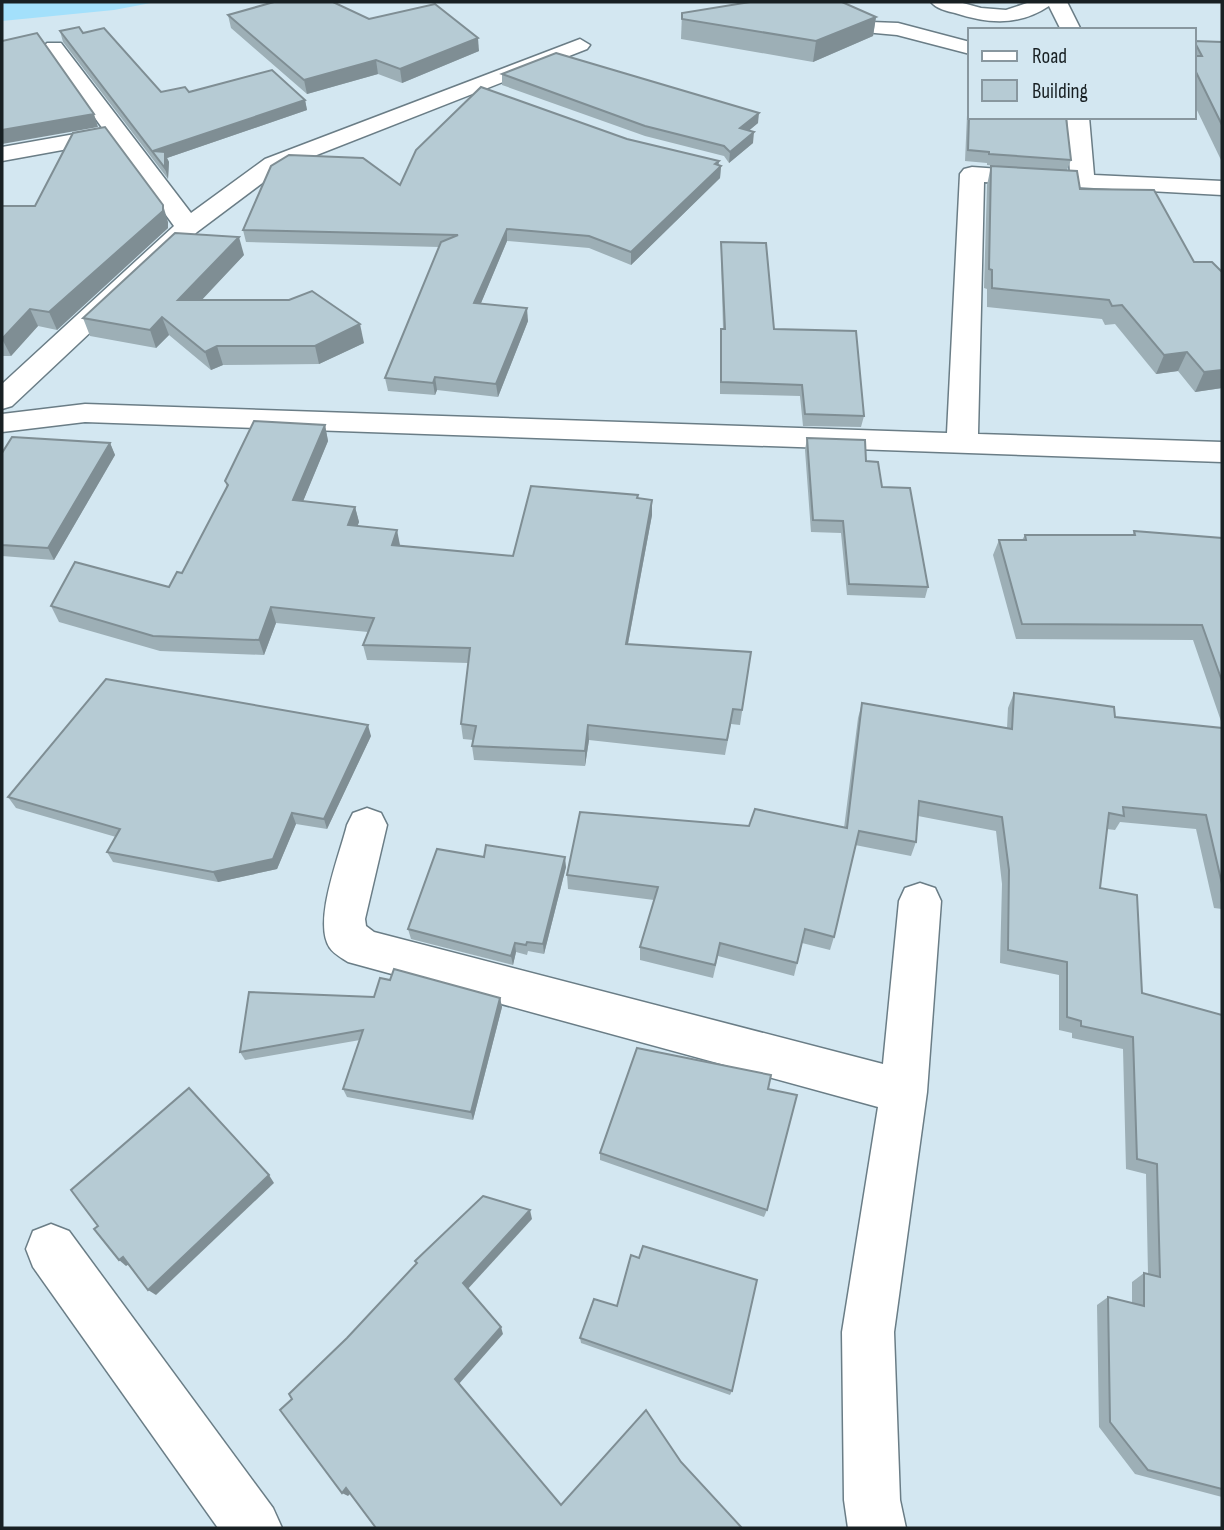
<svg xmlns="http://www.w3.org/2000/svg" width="1224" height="1530" font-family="'Sofia Sans Condensed',sans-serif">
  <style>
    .green { fill: #a3e0fb }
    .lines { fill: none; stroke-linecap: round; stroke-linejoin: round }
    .minor-casing { stroke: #6a7d86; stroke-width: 3 }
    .minor { fill: #fff; fill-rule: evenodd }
    .wall { fill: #9dafb6 }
    .shaded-wall { fill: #7f8e94 }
    .building { fill: #b6cbd4; stroke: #7f8e94; stroke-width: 2 }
  </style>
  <rect width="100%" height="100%" fill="#d3e7f1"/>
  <path class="green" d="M 2,2 L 156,2 L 114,10 L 2,21 Z"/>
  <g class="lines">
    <g class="minor-casing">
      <g id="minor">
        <path d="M 931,2 L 959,2 L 981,8 L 1006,10 L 1030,2 L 1067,2 L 1081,30 L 1061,30 L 1049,6 C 1019,26 989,24 955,13 C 947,11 937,9 931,2 Z"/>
        <path d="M 871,22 L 898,23 L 970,42 L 970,54 L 897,35 L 864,32 L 861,28 Z"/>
        <path d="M 580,39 L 590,45 L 587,49 L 281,169 L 197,232 L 12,406 L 2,409 L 2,384 L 174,226 L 112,141 L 2,161 L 2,147 L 103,129 L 44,47 L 47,43 L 61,43 L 191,213 L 265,159 Z"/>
        <path d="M 1067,117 L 1089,117 L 1094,175 L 1222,181 L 1222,195 L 984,182 L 978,434 L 1222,442 L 1222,462 L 85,422 L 2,432 L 2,414 L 85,404 L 947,433 L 960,174 L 964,169 L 972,167 L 1070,174 Z"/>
        <path d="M 367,808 L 381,813 L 387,825 L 365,919 L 366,926 L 374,932 L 883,1064 L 899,901 L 905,888 L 920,883 L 935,888 L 941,901 L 927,1092 L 894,1332 L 900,1500 L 906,1528 L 848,1528 L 844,1500 L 842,1332 L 878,1107 L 348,962 C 342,958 334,954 330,948 C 312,923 340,854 347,825 L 353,813 Z"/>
        <path d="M 51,1224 L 69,1231 L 273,1508 L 282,1528 L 218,1528 L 33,1267 L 26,1249 L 33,1231 Z"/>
      </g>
    </g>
    <use href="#minor" class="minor"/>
  </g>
  <g class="wall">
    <path d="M 682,13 L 876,17 L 873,36 L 813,62 L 681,39 Z"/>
    <path d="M 228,15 L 369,19 L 479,51 L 402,83 L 378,74 L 307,94 L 231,28 Z"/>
    <path d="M 60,31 L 83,33 L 161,92 L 189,92 L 305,100 L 307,110 L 167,158 L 169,162 L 168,179 L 63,42 Z"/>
    <path d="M 1194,41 L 1222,42 L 1222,162 L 1194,104 Z"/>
    <path d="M 502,74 L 758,123 L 749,130 L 753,143 L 729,163 L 724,156 L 645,136 L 502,85 Z"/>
    <path d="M 970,82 L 1071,160 L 1067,170 L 1080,189 L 1194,262 L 1222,272 L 1222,388 L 1195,392 L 1178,371 L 1156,374 L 1115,324 L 1105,325 L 1102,319 L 987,307 L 987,289 L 984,288 L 987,185 L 991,166 L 1021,168 L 987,165 L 987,163 L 965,161 L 968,92 Z"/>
    <path d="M 627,139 L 719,161 L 718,165 L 721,166 L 720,178 L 631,265 L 589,248 L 507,241 L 481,303 L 528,321 L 498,397 L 437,390 L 435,395 L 388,391 L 385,378 L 439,247 L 246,242 L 243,230 L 400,185 Z"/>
    <path d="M 2,206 L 168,222 L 168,228 L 57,330 L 38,326 L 11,356 L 2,356 Z"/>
    <path d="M 721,242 L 774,329 L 864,416 L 861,427 L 803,426 L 800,396 L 720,394 L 720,340 L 721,329 L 723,329 L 721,253 Z"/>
    <path d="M 244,255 L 201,300 L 364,343 L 319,364 L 223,365 L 211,370 L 169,335 L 156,348 L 90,336 L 83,318 Z"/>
    <path d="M 325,425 L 328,441 L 303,501 L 355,507 L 359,522 L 357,526 L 400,546 L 513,556 L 638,498 L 652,515 L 628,644 L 751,652 L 740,725 L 731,724 L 725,755 L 589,740 L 585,766 L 474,760 L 472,746 L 473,740 L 463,739 L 461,724 L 468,663 L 367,660 L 363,645 L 368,632 L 276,623 L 264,655 L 160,651 L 59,622 L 51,606 L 169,587 L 182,573 L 227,487 L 225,481 Z"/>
    <path d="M 807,438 L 866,461 L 882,487 L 928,587 L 925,598 L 847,595 L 841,533 L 811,532 L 805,450 Z"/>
    <path d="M 110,443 L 115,455 L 54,560 L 2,556 L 2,453 Z"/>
    <path d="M 1134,531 L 1222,538 L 1222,724 L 1193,640 L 1016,639 L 993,555 L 999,540 L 1022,540 L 1025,535 L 1133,535 Z"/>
    <path d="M 1014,693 L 1115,717 L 1222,728 L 1222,909 L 1214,908 L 1196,829 L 1120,822 L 1115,830 L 1107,829 L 1100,888 L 1142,993 L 1222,1015 L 1222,1497 L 1135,1474 L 1099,1427 L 1097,1305 L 1108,1297 L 1132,1303 L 1132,1282 L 1144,1273 L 1148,1274 L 1146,1174 L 1126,1169 L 1123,1049 L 1072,1038 L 1072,1033 L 1059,1030 L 1059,975 L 1000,963 L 1002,884 L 996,831 L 918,816 L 916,842 L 911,856 L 855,845 L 834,937 L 830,950 L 802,943 L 794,976 L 718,956 L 713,978 L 640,960 L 640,947 L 654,900 L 568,889 L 567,875 L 749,826 L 844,828 L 858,718 L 862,703 L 1007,728 L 1008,708 Z"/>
    <path d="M 371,736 L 327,829 L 296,824 L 277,869 L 218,882 L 113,862 L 107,852 L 116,837 L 16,808 L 8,797 Z"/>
    <path d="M 484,857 L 566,867 L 544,954 L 528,951 L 527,955 L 516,952 L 513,965 L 411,939 L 408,929 Z"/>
    <path d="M 374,997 L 500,998 L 502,1007 L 473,1120 L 347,1097 L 343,1089 L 360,1040 L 245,1060 L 240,1052 Z"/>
    <path d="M 768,1089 L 767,1210 L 764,1217 L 600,1160 L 600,1153 Z"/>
    <path d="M 617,1306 L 732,1391 L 730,1395 L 581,1343 L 580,1338 Z"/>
  </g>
  <g class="shaded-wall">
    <path d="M 876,17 L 873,36 L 813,62 L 816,41 Z"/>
    <path d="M 478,38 L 479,51 L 402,83 L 400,69 Z"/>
    <path d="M 376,60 L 378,74 L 307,94 L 304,80 Z"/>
    <path d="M 305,100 L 307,110 L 167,158 L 169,162 L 168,179 L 165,168 L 153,151 Z"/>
    <path d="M 759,113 L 758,123 L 739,139 L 740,128 Z"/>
    <path d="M 94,114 L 98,127 L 2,144 L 2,130 Z"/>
    <path d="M 754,132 L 753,143 L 729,163 L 730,152 Z"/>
    <path d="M 719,161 L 718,168 L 721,166 L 720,178 L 631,265 L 631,252 Z"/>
    <path d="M 163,205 L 168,222 L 168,228 L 57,330 L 49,312 Z"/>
    <path d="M 507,229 L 507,241 L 476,315 L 474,303 Z"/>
    <path d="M 239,237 L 244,255 L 184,319 L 178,300 Z"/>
    <path d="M 527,308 L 528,321 L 498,397 L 496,384 Z"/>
    <path d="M 30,309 L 38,326 L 11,356 L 2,339 Z"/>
    <path d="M 162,317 L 169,335 L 156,348 L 150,330 Z"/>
    <path d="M 360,324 L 364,343 L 319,364 L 315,346 Z"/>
    <path d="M 217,346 L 223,365 L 211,370 L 205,352 Z"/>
    <path d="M 1187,352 L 1178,371 L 1156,374 L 1164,355 Z"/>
    <path d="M 1222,370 L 1222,388 L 1195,392 L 1204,372 Z"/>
    <path d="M 435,377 L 437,390 L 435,395 L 433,383 Z"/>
    <path d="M 325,425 L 328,441 L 297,516 L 293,500 Z"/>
    <path d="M 110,443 L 115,455 L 54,560 L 48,548 Z"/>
    <path d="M 652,500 L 652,515 L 625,659 L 626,644 Z"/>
    <path d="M 355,507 L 359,522 L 352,541 L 348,525 Z"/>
    <path d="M 397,530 L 400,545 L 392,545 Z"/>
    <path d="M 271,607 L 276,623 L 264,655 L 259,640 Z"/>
    <path d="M 368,725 L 371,736 L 327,829 L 324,819 Z"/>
    <path d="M 588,725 L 589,740 L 585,766 L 585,751 Z"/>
    <path d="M 292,813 L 296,824 L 277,869 L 218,882 L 213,872 Z"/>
    <path d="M 565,857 L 566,867 L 544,954 L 543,944 Z"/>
    <path d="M 515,943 L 516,952 L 513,965 L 511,956 Z"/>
    <path d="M 500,998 L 502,1007 L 473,1120 L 471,1112 Z"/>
    <path d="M 269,1175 L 274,1183 L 156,1295 L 148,1290 Z"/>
    <path d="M 530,1210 L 532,1219 L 466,1291 L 463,1283 Z"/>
    <path d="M 123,1257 L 131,1263 L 126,1266 L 119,1260 Z"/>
    <path d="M 501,1327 L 503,1334 L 458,1385 L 455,1379 Z"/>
    <path d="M 346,1488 L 352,1492 L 348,1496 L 342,1493 Z"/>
  </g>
  <g class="building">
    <path d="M 274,2 L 333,2 L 369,19 L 435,4 L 478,38 L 400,69 L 376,60 L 304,80 L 228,15 Z"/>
    <path d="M 750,2 L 842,2 L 876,17 L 816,41 L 682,19 L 682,13 Z"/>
    <path d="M 79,27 L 83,33 L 104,28 L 161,92 L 185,87 L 189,92 L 272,70 L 305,100 L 153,151 L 165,152 L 165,168 L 60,31 Z"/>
    <path d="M 37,33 L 94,114 L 2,130 L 2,41 Z"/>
    <path d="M 1194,41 L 1222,42 L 1222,125 L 1194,68 L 1194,56 L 1202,56 Z"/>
    <path d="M 556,53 L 759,113 L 740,128 L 754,132 L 730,152 L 724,146 L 645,126 L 502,74 Z"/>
    <path d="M 970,82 L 970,117 L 1066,117 L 1071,160 L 989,154 L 989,152 L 968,150 Z"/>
    <path d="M 481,87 L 627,139 L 719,161 L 715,164 L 721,166 L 631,252 L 589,236 L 507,229 L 474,303 L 527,308 L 496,384 L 435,377 L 433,383 L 385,378 L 441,242 L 458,235 L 243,230 L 271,166 L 289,155 L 363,158 L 400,185 L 416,150 Z"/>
    <path d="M 105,127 L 163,205 L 163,211 L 49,312 L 30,309 L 2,339 L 2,206 L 35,206 L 73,133 Z"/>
    <path d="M 991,166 L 1077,171 L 1080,189 L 1154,190 L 1194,262 L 1212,262 L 1222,272 L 1222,370 L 1204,372 L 1187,352 L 1164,355 L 1122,305 L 1112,306 L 1109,300 L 992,288 L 992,270 L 989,269 Z"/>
    <path d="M 175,233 L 239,237 L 178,300 L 289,300 L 312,291 L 360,324 L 315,346 L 217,346 L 205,352 L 162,317 L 150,330 L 83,318 Z"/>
    <path d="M 721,242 L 766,243 L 774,329 L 856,331 L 864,416 L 805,414 L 802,385 L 721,382 L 721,329 L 725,329 Z"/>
    <path d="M 254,421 L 325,425 L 293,500 L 355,507 L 348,525 L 397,530 L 392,545 L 513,556 L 531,486 L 638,495 L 637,498 L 652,500 L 626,644 L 751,652 L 742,710 L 733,709 L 727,740 L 588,725 L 585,751 L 472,746 L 476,726 L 461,724 L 470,648 L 363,645 L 374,618 L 271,607 L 259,640 L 153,636 L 51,606 L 75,562 L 169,587 L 177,572 L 182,573 L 228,485 L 225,481 Z"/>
    <path d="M 12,437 L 110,443 L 48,548 L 2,545 L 2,453 Z"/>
    <path d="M 807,438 L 865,440 L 866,461 L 878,462 L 882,487 L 910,488 L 928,587 L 849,584 L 843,521 L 813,520 Z"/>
    <path d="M 1134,531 L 1222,538 L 1222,681 L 1202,625 L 1022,624 L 999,540 L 1026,540 L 1025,535 L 1135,535 Z"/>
    <path d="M 106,679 L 368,725 L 324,819 L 292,813 L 273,859 L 213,872 L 107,852 L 120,829 L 8,797 Z"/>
    <path d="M 1014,693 L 1114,707 L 1115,717 L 1222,728 L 1222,884 L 1206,815 L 1123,807 L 1124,816 L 1109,813 L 1100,888 L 1137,895 L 1142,993 L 1222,1015 L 1222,1489 L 1148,1470 L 1110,1422 L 1108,1297 L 1144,1306 L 1144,1273 L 1160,1277 L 1157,1164 L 1137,1159 L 1133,1037 L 1081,1026 L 1081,1021 L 1067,1017 L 1067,962 L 1008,950 L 1009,870 L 1002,817 L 919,801 L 916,842 L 859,831 L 834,937 L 805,929 L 797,963 L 720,943 L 715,965 L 640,947 L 658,887 L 567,875 L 580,812 L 749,826 L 755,809 L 847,828 L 862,703 L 1012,729 Z"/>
    <path d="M 486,845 L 565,857 L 543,944 L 527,942 L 526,945 L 515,943 L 511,956 L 408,929 L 437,849 L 484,857 Z"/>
    <path d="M 394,969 L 500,998 L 471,1112 L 343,1089 L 363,1030 L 240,1052 L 249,992 L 374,997 L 380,978 L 390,980 Z"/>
    <path d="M 637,1048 L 771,1075 L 768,1089 L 797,1095 L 767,1210 L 600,1153 Z"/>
    <path d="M 189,1088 L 269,1175 L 148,1290 L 123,1257 L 119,1260 L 94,1229 L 98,1226 L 71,1190 Z"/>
    <path d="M 483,1196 L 530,1210 L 463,1283 L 501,1327 L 455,1379 L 561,1505 L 646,1410 L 681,1462 L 742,1528 L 376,1528 L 346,1488 L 342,1493 L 280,1410 L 292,1399 L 289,1394 L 347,1338 L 417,1263 L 415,1261 Z"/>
    <path d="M 643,1246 L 757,1280 L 732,1391 L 580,1338 L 594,1299 L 617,1306 L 631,1255 L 639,1258 Z"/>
  </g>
  <rect width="1224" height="1530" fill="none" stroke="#182023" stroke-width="7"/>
  <rect x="968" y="28" width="228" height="91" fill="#d3e7f1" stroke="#88979f" stroke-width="2"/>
  <rect x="982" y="51" width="35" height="10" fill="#ffffff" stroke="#88979f" stroke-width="2"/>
  <text x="1032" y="63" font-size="21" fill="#182023">Road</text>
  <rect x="982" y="80" width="35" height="21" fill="#b6cbd4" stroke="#88979f" stroke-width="2"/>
  <text x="1032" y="98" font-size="21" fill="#182023">Building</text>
</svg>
